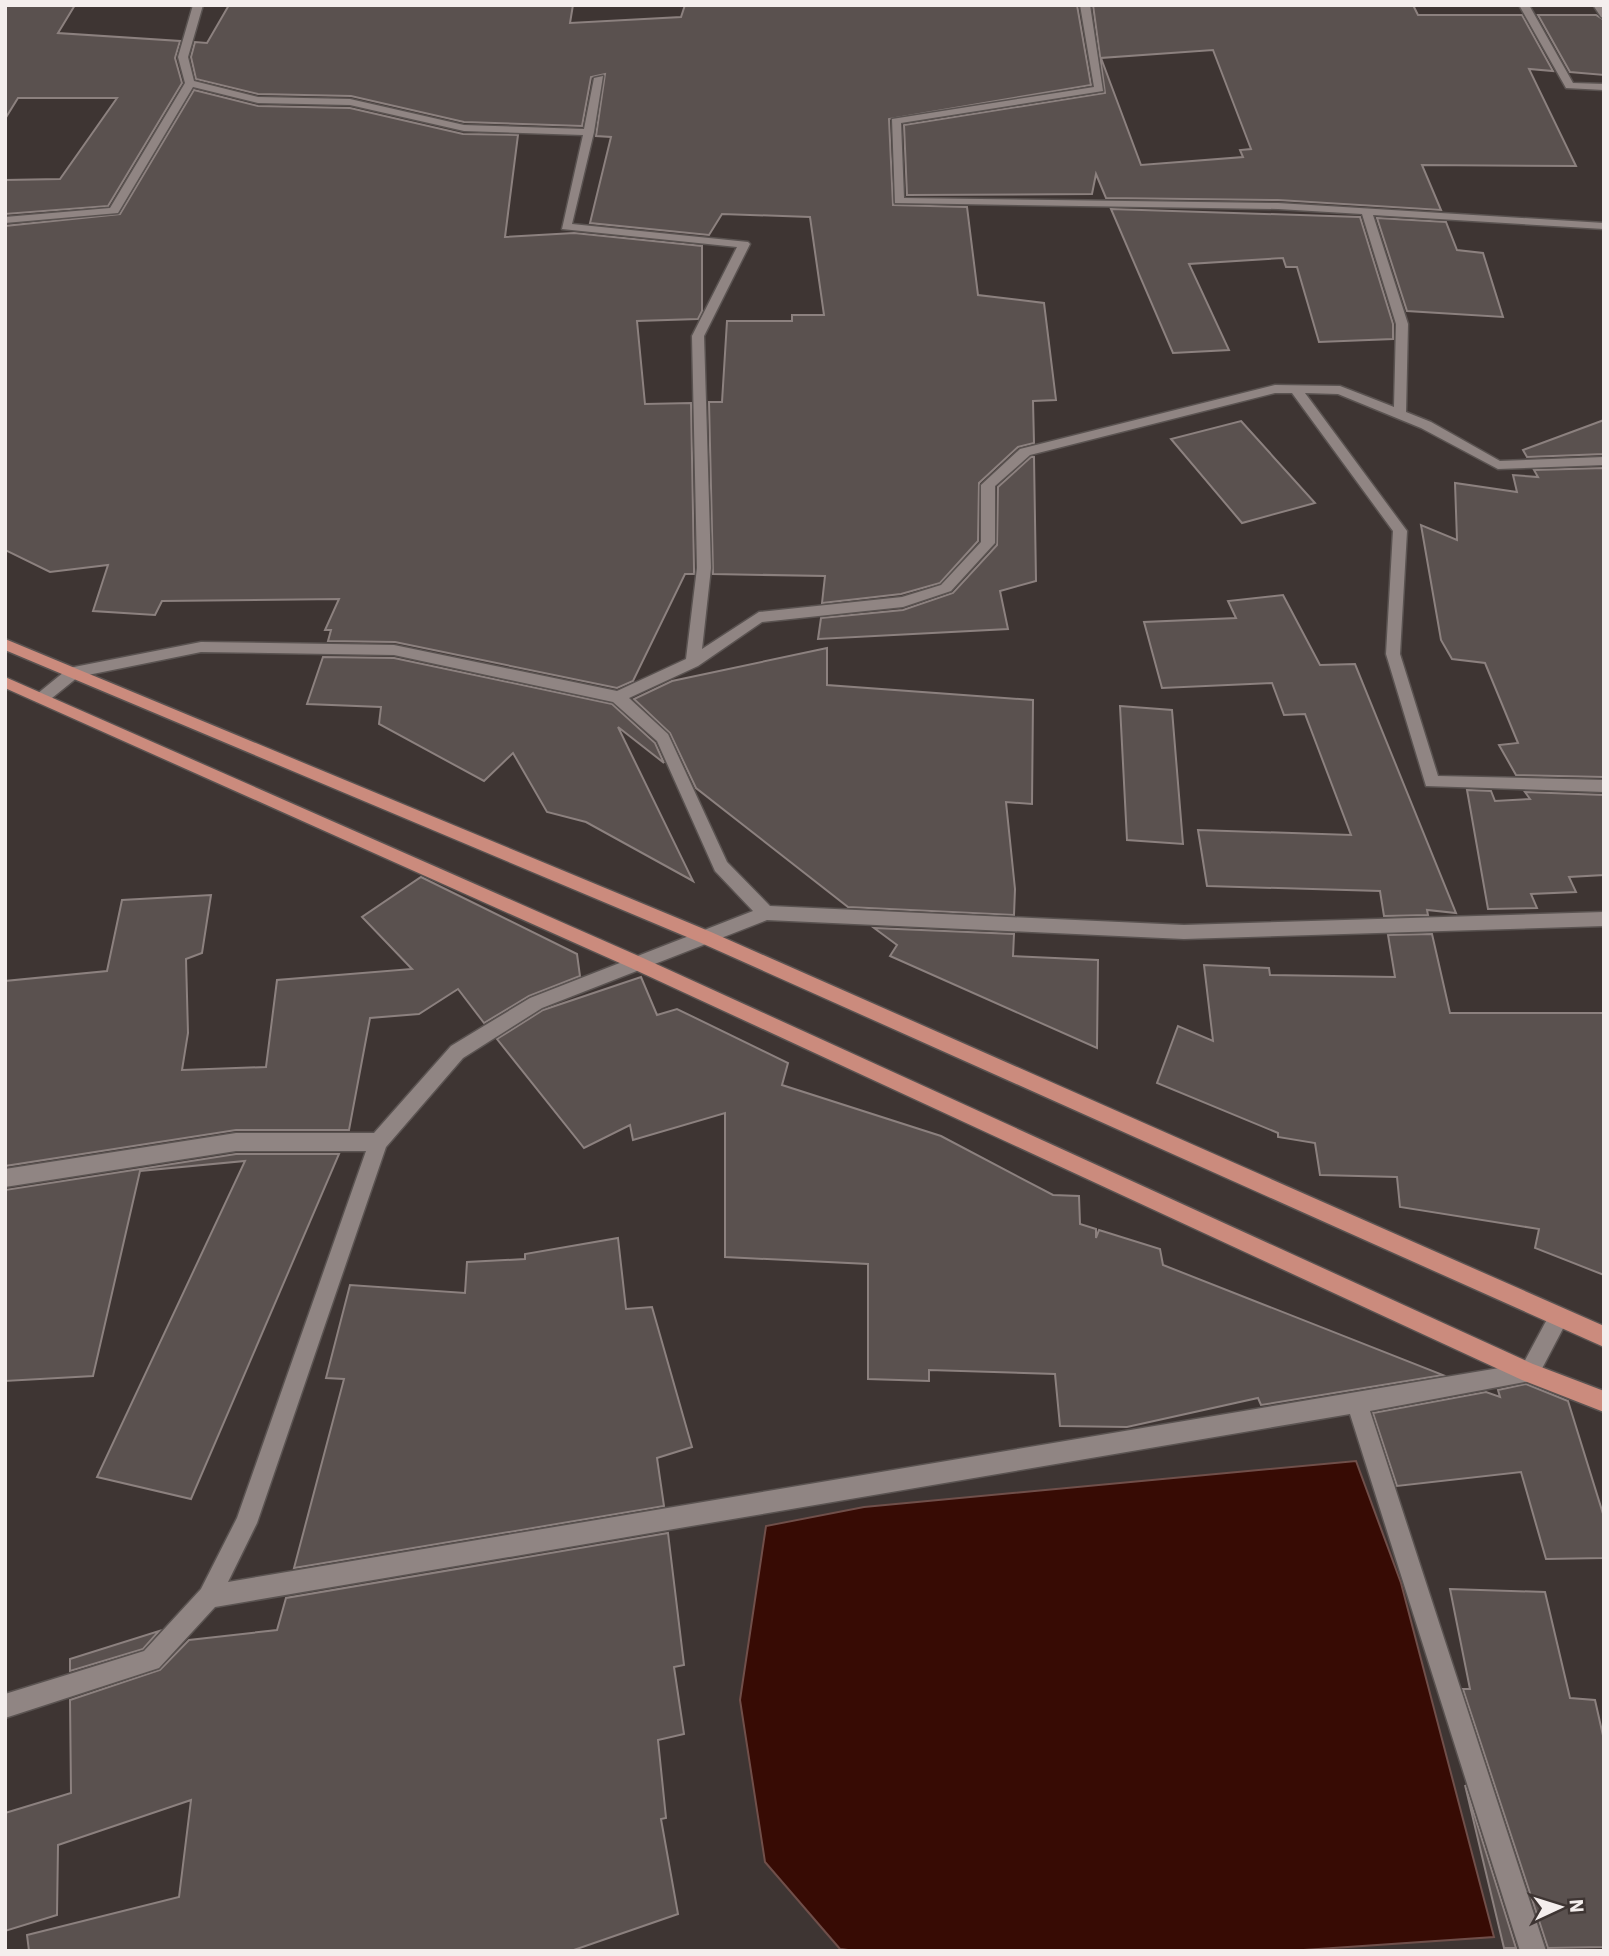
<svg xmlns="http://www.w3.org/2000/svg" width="1609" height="1956" font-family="'IBM Plex Sans',sans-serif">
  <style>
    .water { fill: #370b04; stroke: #704f4a; stroke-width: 2 }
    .building { fill: #5a514f; stroke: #8c817f; stroke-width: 2; fill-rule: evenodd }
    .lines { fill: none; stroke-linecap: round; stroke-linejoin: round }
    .minor-casing { stroke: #5a5351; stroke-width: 3 }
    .major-casing { stroke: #5a5351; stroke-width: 3 }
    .minor { fill: #908583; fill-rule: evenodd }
    .major { fill: #cb8b7d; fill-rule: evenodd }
  </style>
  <rect width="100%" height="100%" fill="#3e3533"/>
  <path class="water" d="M 1356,1461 L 1401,1583 L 1494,1937 L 1289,1951 L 856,1951 L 840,1949 L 765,1862 L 740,1700 L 766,1526 L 864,1507 Z"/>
  <g class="building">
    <path d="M 5,5 L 75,5 L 58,33 L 180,41 L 175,58 L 182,83 L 108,206 L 5,214 L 5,180 L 60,179 L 117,98 L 18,98 L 5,119 Z"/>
    <path d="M 229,5 L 573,5 L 570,23 L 681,17 L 685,5 L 1077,5 L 1091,85 L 889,119 L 893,205 L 967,207 L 978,295 L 1044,303 L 1056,400 L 1033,401 L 1034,443 L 1018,447 L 979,483 L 978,541 L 940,583 L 901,594 L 822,603 L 825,576 L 713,574 L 709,402 L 722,402 L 727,321 L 792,321 L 792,315 L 824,315 L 810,217 L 722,214 L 709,235 L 590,223 L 611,137 L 596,136 L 605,74 L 591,77 L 582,126 L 464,122 L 351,96 L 258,94 L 196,79 L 191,57 L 195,42 L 207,43 Z"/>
    <path d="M 1093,5 L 1413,5 L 1418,15 L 1522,15 L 1553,71 L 1529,69 L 1576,166 L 1422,165 L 1441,210 L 1278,200 L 1106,198 L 1096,174 L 1092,194 L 907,195 L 904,125 L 1105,93 ZM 1213,50 L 1251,149 L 1240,150 L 1243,157 L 1141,165 L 1101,58 Z"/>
    <path d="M 1538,15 L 1596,15 L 1604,20 L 1604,75 L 1570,72 Z"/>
    <path d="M 194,90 L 258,106 L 350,108 L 463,134 L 518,135 L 505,237 L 574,233 L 702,246 L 702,311 L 698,319 L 637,321 L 645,404 L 691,403 L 694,568 L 694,574 L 685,574 L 633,681 L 617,688 L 395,642 L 328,641 L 331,630 L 325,630 L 339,599 L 162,601 L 155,615 L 93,611 L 108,565 L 50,572 L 5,550 L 5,226 L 120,214 Z"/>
    <path d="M 1111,209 L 1360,217 L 1393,324 L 1393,339 L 1319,342 L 1297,267 L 1286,267 L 1283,258 L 1189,264 L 1229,350 L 1173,353 Z"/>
    <path d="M 1377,218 L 1446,222 L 1457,250 L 1483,253 L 1503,317 L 1407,311 Z"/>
    <path d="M 1604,420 L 1604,454 L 1527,457 L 1523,450 Z"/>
    <path d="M 1241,421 L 1315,503 L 1242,523 L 1171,439 Z"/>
    <path d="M 1031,457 L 1034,457 L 1036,581 L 1000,591 L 1008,629 L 818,639 L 821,618 L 903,610 L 953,593 L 997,545 L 998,487 Z"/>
    <path d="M 1604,468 L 1604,777 L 1516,775 L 1499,745 L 1518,743 L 1485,663 L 1452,659 L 1441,640 L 1421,525 L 1457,540 L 1455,483 L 1517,492 L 1513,475 L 1538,477 L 1534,470 Z"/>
    <path d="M 1283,595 L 1320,665 L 1355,664 L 1456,913 L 1427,910 L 1428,915 L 1384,916 L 1380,891 L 1207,886 L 1198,830 L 1351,835 L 1305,714 L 1284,715 L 1272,683 L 1162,688 L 1144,622 L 1236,618 L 1228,601 Z"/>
    <path d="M 827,648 L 827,685 L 1033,700 L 1032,804 L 1006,802 L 1015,889 L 1014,915 L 848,907 L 696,788 L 670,733 L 634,699 L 672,681 Z"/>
    <path d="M 323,657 L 394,658 L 612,704 L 655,743 L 664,763 L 618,727 L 693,881 L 586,822 L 547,812 L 513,753 L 484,781 L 379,724 L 381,707 L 307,704 Z"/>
    <path d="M 1120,706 L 1172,710 L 1183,844 L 1127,840 Z"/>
    <path d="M 1467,790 L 1491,791 L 1495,801 L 1530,799 L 1525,792 L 1604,795 L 1604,875 L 1569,877 L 1576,892 L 1531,894 L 1537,908 L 1488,909 Z"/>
    <path d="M 421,877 L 577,954 L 580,976 L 529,996 L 484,1023 L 458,989 L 419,1014 L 370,1018 L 349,1130 L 236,1130 L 5,1166 L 5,981 L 107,971 L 122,900 L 211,895 L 202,953 L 186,959 L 188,1033 L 182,1070 L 266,1067 L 277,980 L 412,969 L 362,917 Z"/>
    <path d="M 874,928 L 1014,934 L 1013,956 L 1098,960 L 1097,1048 L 890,956 L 897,945 Z"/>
    <path d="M 1432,934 L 1450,1013 L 1604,1013 L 1604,1275 L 1535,1248 L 1539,1229 L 1400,1207 L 1397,1177 L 1320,1175 L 1315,1143 L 1278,1137 L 1278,1133 L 1157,1083 L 1178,1026 L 1213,1041 L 1204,965 L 1269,968 L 1270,975 L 1395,977 L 1388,935 Z"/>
    <path d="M 641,977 L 657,1015 L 677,1009 L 788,1063 L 782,1085 L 941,1136 L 1053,1195 L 1079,1196 L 1080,1224 L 1096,1229 L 1096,1238 L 1099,1230 L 1160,1249 L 1163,1265 L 1443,1375 L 1261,1405 L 1258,1398 L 1127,1427 L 1060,1426 L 1055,1374 L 929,1370 L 929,1381 L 868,1379 L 868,1264 L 725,1257 L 725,1113 L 633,1140 L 630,1125 L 584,1148 L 497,1039 L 543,1010 Z"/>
    <path d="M 236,1154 L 339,1154 L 191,1499 L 97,1477 L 245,1161 L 140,1171 L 93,1376 L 5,1381 L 5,1190 Z"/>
    <path d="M 618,1238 L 626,1309 L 652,1307 L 692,1447 L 657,1458 L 664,1506 L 294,1568 L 344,1379 L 326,1378 L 350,1285 L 465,1293 L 467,1262 L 525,1259 L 525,1254 Z"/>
    <path d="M 1526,1384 L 1568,1401 L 1604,1517 L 1604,1558 L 1546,1559 L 1521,1472 L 1397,1486 L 1373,1413 L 1486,1392 L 1500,1397 L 1498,1390 Z"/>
    <path d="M 668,1533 L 684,1665 L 674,1667 L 684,1734 L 658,1740 L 666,1818 L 661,1819 L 678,1914 L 571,1951 L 29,1951 L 27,1935 L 179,1897 L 191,1800 L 58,1845 L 57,1915 L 5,1931 L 5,1813 L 71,1793 L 70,1700 L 160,1670 L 189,1640 L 277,1630 L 286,1598 Z"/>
    <path d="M 1450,1589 L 1545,1592 L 1570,1698 L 1595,1700 L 1604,1740 L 1604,1947 L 1548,1948 L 1463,1689 L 1470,1689 Z"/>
    <path d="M 159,1631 L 143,1649 L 70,1671 L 70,1659 Z"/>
    <path d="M 1465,1785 L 1516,1948 L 1504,1948 Z"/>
  </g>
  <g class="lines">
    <g class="minor-casing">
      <g id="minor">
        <path d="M 193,5 L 203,5 L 188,57 L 194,81 L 258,97 L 350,99 L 464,125 L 584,129 L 594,78 L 603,76 L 594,132 L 572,224 L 748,242 L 750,244 L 704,336 L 711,568 L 702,649 L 759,612 L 902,597 L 941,585 L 981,542 L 981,485 L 1020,449 L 1275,385 L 1340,386 L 1394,407 L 1396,324 L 1362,214 L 1278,209 L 895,203 L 892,119 L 1094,87 L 1080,5 L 1090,5 L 1103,91 L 901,123 L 904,198 L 1278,203 L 1604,223 L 1604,229 L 1373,215 L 1408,324 L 1406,412 L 1431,422 L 1500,461 L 1604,457 L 1604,465 L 1498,469 L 1421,428 L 1338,394 L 1305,393 L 1407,531 L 1400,654 L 1438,776 L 1604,780 L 1604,792 L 1426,786 L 1386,654 L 1393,531 L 1292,393 L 1275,393 L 1030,455 L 995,486 L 995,543 L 951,591 L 903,607 L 762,622 L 698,666 L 629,698 L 668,734 L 727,862 L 770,906 L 1184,925 L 1604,912 L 1604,926 L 1184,939 L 767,920 L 542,1008 L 463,1058 L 386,1147 L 257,1523 L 228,1582 L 1523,1364 L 1552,1310 L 1559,1307 L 1566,1310 L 1569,1317 L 1536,1380 L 1370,1411 L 1546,1951 L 1520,1951 L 1350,1414 L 215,1607 L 159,1668 L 5,1718 L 5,1694 L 144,1651 L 201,1589 L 237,1518 L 366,1151 L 236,1151 L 5,1187 L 5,1169 L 236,1133 L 374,1133 L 451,1046 L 530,998 L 753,911 L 715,871 L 657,741 L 613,702 L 394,655 L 201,652 L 78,677 L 47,702 L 37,702 L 34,698 L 37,694 L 69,668 L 201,642 L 394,645 L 617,691 L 686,659 L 697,568 L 692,336 L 737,247 L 562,229 L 583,135 L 464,131 L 350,105 L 258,103 L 193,87 L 118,213 L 5,223 L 5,217 L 110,208 L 185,83 L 178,57 Z"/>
        <path d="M 1519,5 L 1529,5 L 1573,83 L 1604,84 L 1604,90 L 1566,88 Z"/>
        <path d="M 1593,5 L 1602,5 L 1604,18 L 1601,17 Z"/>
      </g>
    </g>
    <g class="major-casing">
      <g id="major">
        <path d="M 5,639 L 711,932 L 1604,1326 L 1604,1347 L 699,942 L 5,650 Z"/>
        <path d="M 5,677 L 643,958 L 1533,1364 L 1604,1391 L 1604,1412 L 1522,1380 L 631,968 L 5,688 Z"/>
      </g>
    </g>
    <use href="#minor" class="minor"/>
    <use href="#major" class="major"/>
  </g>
  <rect width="1609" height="1956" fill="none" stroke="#f4eeed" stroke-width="14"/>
  <g transform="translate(1560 1907) rotate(86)" stroke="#3e3533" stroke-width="5" paint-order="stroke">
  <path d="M0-5L12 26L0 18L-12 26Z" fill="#f4eeed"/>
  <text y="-10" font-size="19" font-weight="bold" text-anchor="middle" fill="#f4eeed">N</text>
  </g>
</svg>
